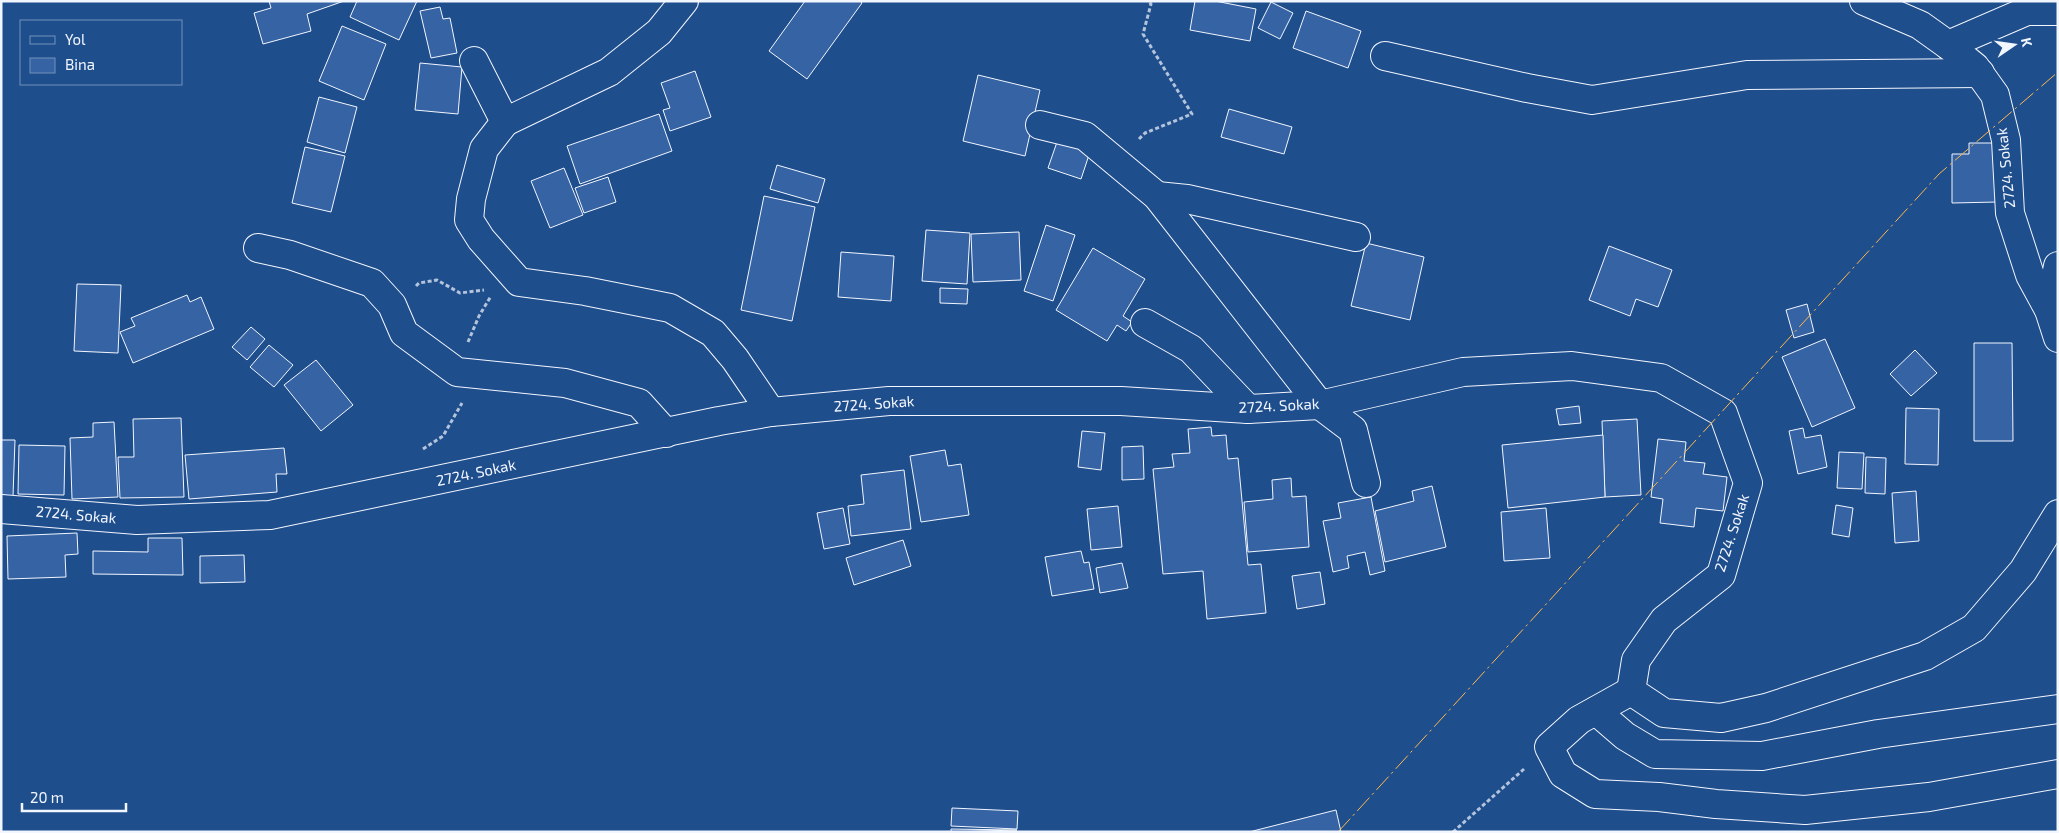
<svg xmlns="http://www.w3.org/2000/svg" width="2059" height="833" font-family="'Exo 2',sans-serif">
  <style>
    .building { fill: #3563a3; stroke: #f2f6ff }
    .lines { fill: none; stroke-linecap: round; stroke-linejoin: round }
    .minor-casing { stroke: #f2f6ff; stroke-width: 30 }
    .path { stroke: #b3c4dc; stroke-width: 3; stroke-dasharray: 4 2.5; stroke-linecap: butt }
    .minor { stroke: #1f4e8c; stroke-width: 28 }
    .power { stroke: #ffb74d; stroke-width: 1; stroke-dasharray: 18 4 2.5 4; stroke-linecap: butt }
    .labels { text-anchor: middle; stroke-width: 4; stroke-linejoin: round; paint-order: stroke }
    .street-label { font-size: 15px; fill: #f2f6ff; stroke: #1f4e8c }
  </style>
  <rect width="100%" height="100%" fill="#1f4e8c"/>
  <g class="building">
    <path d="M 269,1 L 344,1 L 307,14 L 311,31 L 263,44 L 254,13 L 271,8 Z"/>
    <path d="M 357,1 L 417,1 L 399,40 L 350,17 Z"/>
    <path d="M 805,1 L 860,1 L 862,3 L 807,79 L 769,51 Z"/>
    <path d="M 1195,1 L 1215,1 L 1256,9 L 1250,41 L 1190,30 Z"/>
    <path d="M 1271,2 L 1293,13 L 1280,39 L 1258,28 Z"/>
    <path d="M 440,7 L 443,19 L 450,18 L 457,53 L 431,58 L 420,11 Z"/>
    <path d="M 1306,11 L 1361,31 L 1348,68 L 1293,48 Z"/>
    <path d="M 342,26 L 386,44 L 364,100 L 319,81 Z"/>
    <path d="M 420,63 L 462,67 L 458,114 L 415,110 Z"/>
    <path d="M 695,71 L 711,117 L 670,131 L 663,110 L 670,108 L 661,83 Z"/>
    <path d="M 978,75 L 1040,90 L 1025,156 L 963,141 Z"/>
    <path d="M 319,97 L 357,107 L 345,153 L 307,142 Z"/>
    <path d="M 1229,109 L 1292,127 L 1284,154 L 1221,137 Z"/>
    <path d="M 659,114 L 672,151 L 580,184 L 567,146 Z"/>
    <path d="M 1057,142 L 1090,152 L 1081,179 L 1048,168 Z"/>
    <path d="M 1969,143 L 1997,143 L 1998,202 L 1952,203 L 1952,154 L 1969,154 Z"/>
    <path d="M 305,147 L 345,156 L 331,212 L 292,203 Z"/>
    <path d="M 777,165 L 825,179 L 818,203 L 770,189 Z"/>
    <path d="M 564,168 L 583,215 L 550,228 L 531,181 Z"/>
    <path d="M 608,177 L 616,202 L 584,213 L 575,188 Z"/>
    <path d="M 764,196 L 815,207 L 792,321 L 741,310 Z"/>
    <path d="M 1046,225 L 1075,235 L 1053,301 L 1024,291 Z"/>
    <path d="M 926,230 L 970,233 L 967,284 L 922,281 Z"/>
    <path d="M 1019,232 L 1021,280 L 973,282 L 971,234 Z"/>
    <path d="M 1366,243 L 1424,257 L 1410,320 L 1351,306 Z"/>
    <path d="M 1609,246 L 1672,270 L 1658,307 L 1636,299 L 1630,316 L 1589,300 Z"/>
    <path d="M 1093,248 L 1145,279 L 1123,316 L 1132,322 L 1126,331 L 1117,325 L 1107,341 L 1056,310 Z"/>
    <path d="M 841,252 L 894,256 L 891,301 L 838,297 Z"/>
    <path d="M 77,284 L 121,285 L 118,353 L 74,351 Z"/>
    <path d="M 940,288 L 968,289 L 967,304 L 940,303 Z"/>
    <path d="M 187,295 L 190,302 L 201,297 L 214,329 L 133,363 L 120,332 L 135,326 L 131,318 Z"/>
    <path d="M 1807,304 L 1814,332 L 1794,338 L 1786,310 Z"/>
    <path d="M 251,327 L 265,339 L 247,360 L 232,347 Z"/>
    <path d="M 1825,339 L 1855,408 L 1812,427 L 1782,357 Z"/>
    <path d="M 1974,343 L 2012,343 L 2013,441 L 1974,441 Z"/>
    <path d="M 269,345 L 293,365 L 274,387 L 250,367 Z"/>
    <path d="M 1915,350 L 1937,373 L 1911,396 L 1890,374 Z"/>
    <path d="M 316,360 L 353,405 L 321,431 L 284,385 Z"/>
    <path d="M 1579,406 L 1581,423 L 1559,425 L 1556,409 Z"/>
    <path d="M 1906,408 L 1939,409 L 1938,465 L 1905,464 Z"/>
    <path d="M 181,418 L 184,497 L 120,498 L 118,457 L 134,457 L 133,419 Z"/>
    <path d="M 1637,419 L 1641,495 L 1605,497 L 1602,421 Z"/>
    <path d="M 114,422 L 118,497 L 72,499 L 70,438 L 93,437 L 93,423 Z"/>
    <path d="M 1211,427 L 1212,436 L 1226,435 L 1228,459 L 1238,458 L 1248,565 L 1261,564 L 1266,613 L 1207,619 L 1203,571 L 1163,574 L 1153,469 L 1174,467 L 1172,454 L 1190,453 L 1188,429 Z"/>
    <path d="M 1803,428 L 1805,438 L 1821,435 L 1827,467 L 1798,474 L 1789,431 Z"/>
    <path d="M 1082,431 L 1105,433 L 1101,470 L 1078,467 Z"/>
    <path d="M 1603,435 L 1605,497 L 1508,508 L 1502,445 Z"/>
    <path d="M 1658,439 L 1686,442 L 1684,461 L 1705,463 L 1703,474 L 1727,477 L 1723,511 L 1696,508 L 1694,527 L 1660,523 L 1663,499 L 1651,497 Z"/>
    <path d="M 1,440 L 15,440 L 13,496 L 1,495 Z"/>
    <path d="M 19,445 L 65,446 L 64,495 L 18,494 Z"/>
    <path d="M 1143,446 L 1144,479 L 1122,480 L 1122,447 Z"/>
    <path d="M 284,448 L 287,474 L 276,474 L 277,492 L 189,499 L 185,455 Z"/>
    <path d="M 945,450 L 948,466 L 961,464 L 969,515 L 921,522 L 910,456 Z"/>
    <path d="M 1839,452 L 1864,453 L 1862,489 L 1837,488 Z"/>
    <path d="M 1866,457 L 1886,458 L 1885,494 L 1865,493 Z"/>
    <path d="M 904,470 L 911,529 L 851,536 L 848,506 L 864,504 L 861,475 Z"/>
    <path d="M 1291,478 L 1292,497 L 1306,496 L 1309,547 L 1248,552 L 1244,502 L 1273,499 L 1272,480 Z"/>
    <path d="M 1432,486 L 1446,547 L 1385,562 L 1375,511 L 1414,501 L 1412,491 Z"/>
    <path d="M 1916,491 L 1919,541 L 1895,543 L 1892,493 Z"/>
    <path d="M 1371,497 L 1385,571 L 1370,575 L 1365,552 L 1347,556 L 1349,568 L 1333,572 L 1323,521 L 1341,518 L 1338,503 Z"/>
    <path d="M 1836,505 L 1853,508 L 1849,537 L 1832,534 Z"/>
    <path d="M 1118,506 L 1122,547 L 1091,550 L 1087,509 Z"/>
    <path d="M 843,508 L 850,544 L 824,549 L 817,513 Z"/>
    <path d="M 1546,508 L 1550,558 L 1504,561 L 1501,512 Z"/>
    <path d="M 77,533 L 78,554 L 65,555 L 66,577 L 8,579 L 7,536 Z"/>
    <path d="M 148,538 L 182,538 L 183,575 L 93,574 L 93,551 L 148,552 Z"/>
    <path d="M 903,540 L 911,566 L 854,585 L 846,558 Z"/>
    <path d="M 1081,551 L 1084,563 L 1089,562 L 1094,589 L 1052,596 L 1045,557 Z"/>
    <path d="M 244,555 L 245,582 L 200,583 L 200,556 Z"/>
    <path d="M 1122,563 L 1128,588 L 1100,593 L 1096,568 Z"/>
    <path d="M 1320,572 L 1325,604 L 1297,609 L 1292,576 Z"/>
    <path d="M 952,808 L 1018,811 L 1017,829 L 951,826 Z"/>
    <path d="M 1336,810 L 1341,832 L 1249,832 Z"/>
    <path d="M 951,829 L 1017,830 L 951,832 Z"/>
  </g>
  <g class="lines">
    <g class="minor-casing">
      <g id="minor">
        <path d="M 1864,1 L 1920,25 L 1948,45 L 1975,67 L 1995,95 L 2006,140 L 2010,213 L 2030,275 L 2049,310 L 2058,338"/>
        <path d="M 1948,45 L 2027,11 L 2055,11"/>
        <path d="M 1385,56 L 1527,88 L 1592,100 L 1747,75 L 1980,73"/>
        <path d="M 474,61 L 505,122 L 609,72 L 659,32 L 684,1"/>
        <path d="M 505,122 L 484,149 L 471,199 L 469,220 L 481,239 L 519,282 L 585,291 L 670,308 L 713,333 L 735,359 L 771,412"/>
        <path d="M 1040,125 L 1085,136 L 1157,196 L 1320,405 L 1353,430 L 1366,483"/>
        <path d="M 1157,196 L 1187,199 L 1356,237"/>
        <path d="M 258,248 L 290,255 L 372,283 L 392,305 L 404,333 L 457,372 L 565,383 L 639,403 L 666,433"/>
        <path d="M 2049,310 L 2058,266"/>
        <path d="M 1145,323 L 1191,349 L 1248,409"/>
        <path d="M 1,509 L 137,520 L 270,515 L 719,421 L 771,412 L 889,401 L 1121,401 L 1248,409 L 1320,405 L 1463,372 L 1572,366 L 1661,378 L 1723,413 L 1748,483 L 1721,575 L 1664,620 L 1636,660 L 1631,691 L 1664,713 L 1721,718 L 1766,708 L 1925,656 L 1974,628 L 2023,571 L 2058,514"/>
        <path d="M 1631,691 L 1579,720 L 1549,747 L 1563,774 L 1595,794 L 1659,797 L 1716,804 L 1805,810 L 1929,797 L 2058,774"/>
        <path d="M 1596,711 L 1625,736 L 1655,754 L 1762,756 L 1878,734 L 2058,709"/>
      </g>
    </g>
    <g class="path">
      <path d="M 1139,139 L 1145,133 L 1192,114 L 1143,34 L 1151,4 L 1148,1"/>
      <path d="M 416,286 L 419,283 L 437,280 L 460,293 L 484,290"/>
      <path d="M 468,342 L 479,316 L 491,296"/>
      <path d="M 423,449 L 443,436 L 462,403"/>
      <path d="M 1453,832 L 1524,769"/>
    </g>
    <use href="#minor" class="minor"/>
    <path class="power" d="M 1338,832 L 1939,174 L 2058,72"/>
  </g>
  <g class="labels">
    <g class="street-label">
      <text transform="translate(2006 168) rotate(-96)" y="5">2724. Sokak</text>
      <text transform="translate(874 404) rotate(-4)" y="5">2724. Sokak</text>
      <text transform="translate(1279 406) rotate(-3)" y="5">2724. Sokak</text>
      <text transform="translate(476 473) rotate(-12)" y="5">2724. Sokak</text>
      <text transform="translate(76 515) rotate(5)" y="5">2724. Sokak</text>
      <text transform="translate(1732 533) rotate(-72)" y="5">2724. Sokak</text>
    </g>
  </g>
  <rect width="2059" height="833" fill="none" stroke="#f2f6ff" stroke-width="5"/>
  <rect x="20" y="20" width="162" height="65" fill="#1f4e8c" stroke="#7391ba"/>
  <rect x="30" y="36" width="25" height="8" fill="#1f4e8c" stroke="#7391ba"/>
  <text x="65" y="45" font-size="15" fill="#f2f6ff">Yol</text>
  <rect x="30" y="58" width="25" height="15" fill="#3563a3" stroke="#7391ba"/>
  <text x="65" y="70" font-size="15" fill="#f2f6ff">Bina</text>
  <g transform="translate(2014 45) rotate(77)" stroke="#1f4e8c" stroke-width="4" paint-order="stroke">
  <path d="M0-4L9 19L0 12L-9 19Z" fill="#f2f6ff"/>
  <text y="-8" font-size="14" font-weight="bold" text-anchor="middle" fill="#f2f6ff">K</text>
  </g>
  <path d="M22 803v8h104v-8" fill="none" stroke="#f2f6ff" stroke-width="2.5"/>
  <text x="30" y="803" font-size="15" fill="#f2f6ff" stroke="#1f4e8c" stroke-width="4" paint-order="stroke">20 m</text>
</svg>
